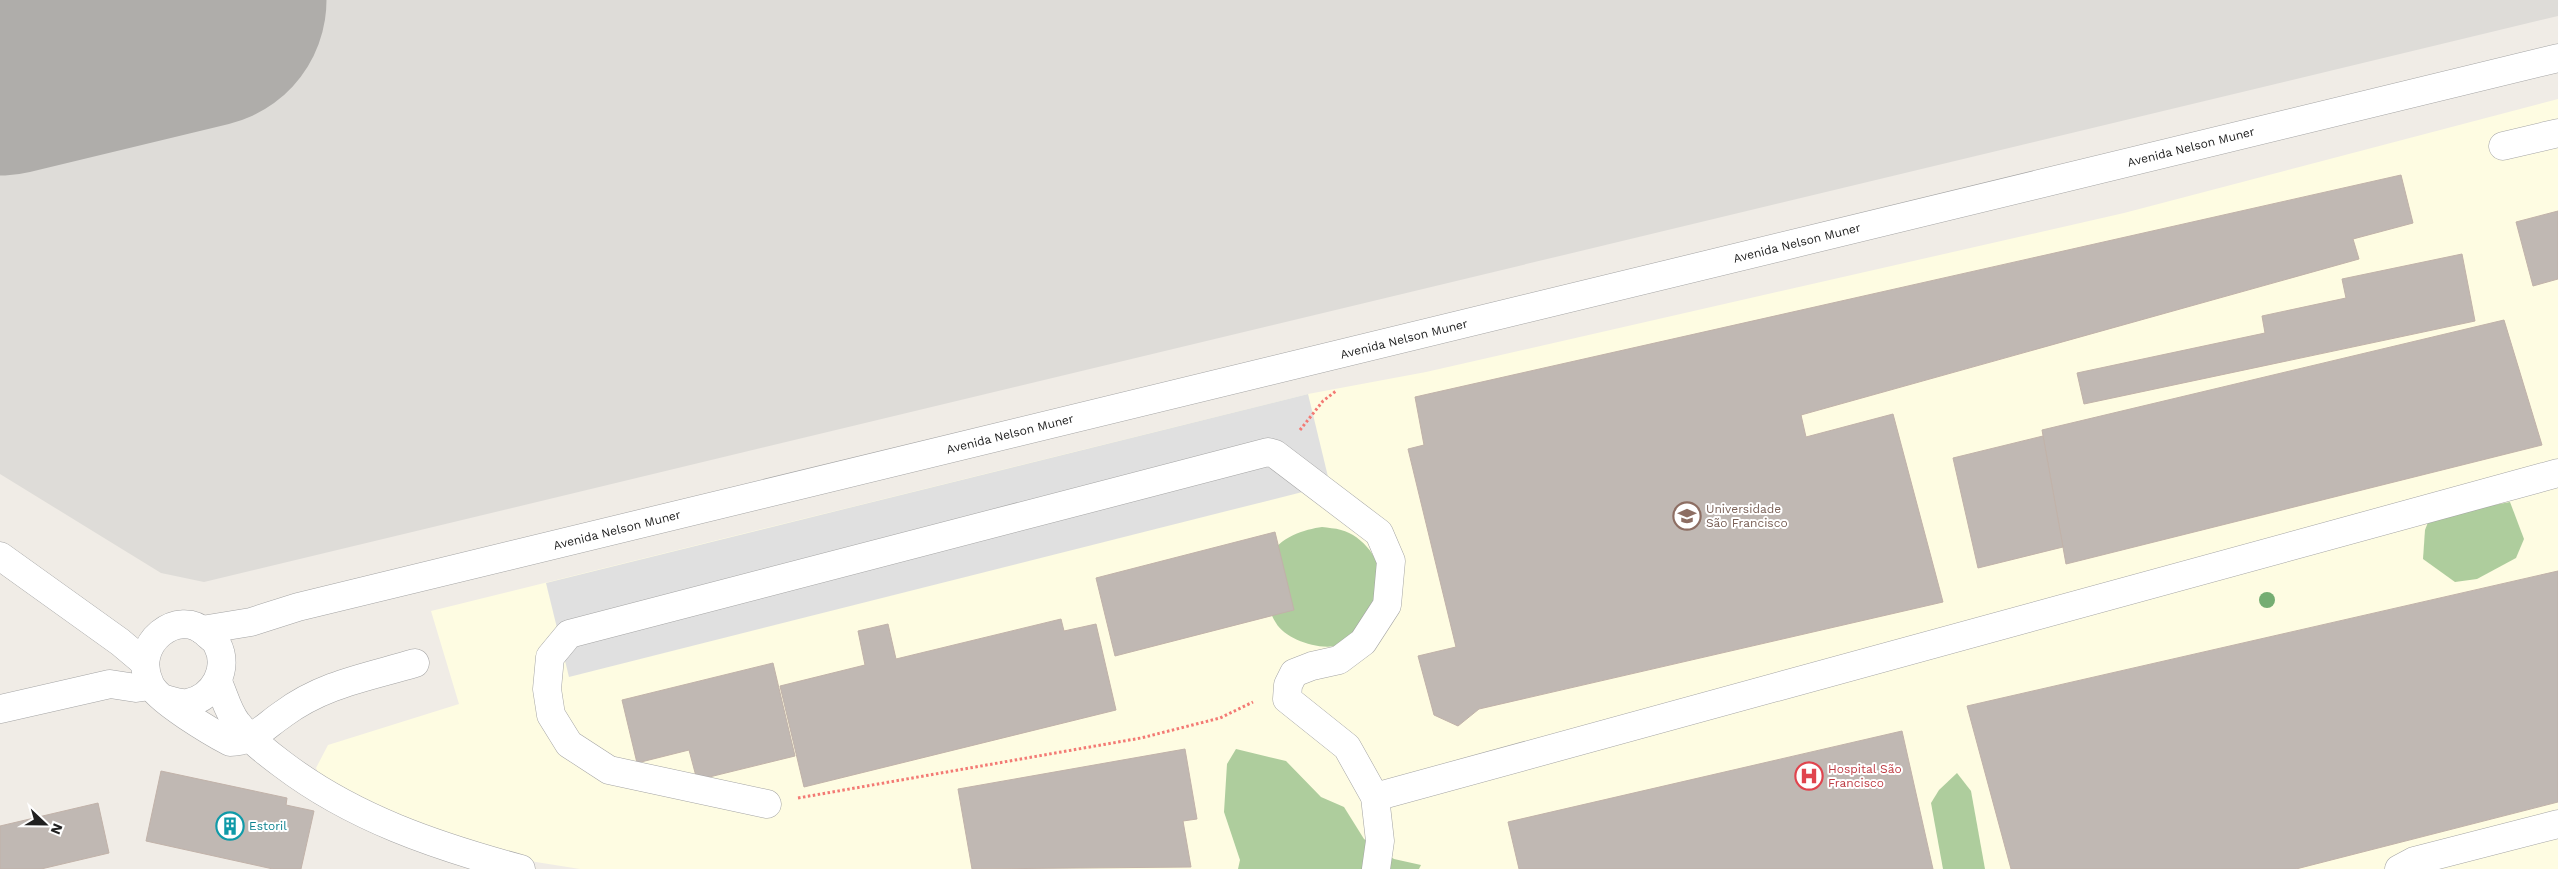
<svg xmlns="http://www.w3.org/2000/svg" width="2558" height="869" font-family="'Work Sans',sans-serif">
  <style>
    .education { fill: #fefce2 }
    .airport { fill: #dedcd8 }
    .forest { fill: #aecd9d }
    .parking { fill: #e0e0e0 }
    .lines { fill: none; stroke-linecap: round; stroke-linejoin: round }
    .runway { stroke: #afadaa; stroke-width: 255 }
    .building { fill: #c0b8b3; stroke: #c1b2a9 }
    .minor-casing { stroke: #a4a4a4; stroke-width: 29 }
    .path { stroke: #f37a74; stroke-width: 3; stroke-dasharray: 2.5 2.5; stroke-linecap: butt }
    .minor { stroke: #fff; stroke-width: 28 }
    .tree { fill: #75ad72 }
    .labels { text-anchor: middle; stroke-width: 4; stroke-linejoin: round; paint-order: stroke }
    .street-label { font-size: 12px; fill: #202020; stroke: #fff }
    .education-label { font-size: 12px; fill: #785e54; stroke: #fff; text-anchor: start }
    .health-label { font-size: 12px; fill: #be3a42; stroke: #fff; text-anchor: start }
    .culture-label { font-size: 12px; fill: #0d838f; stroke: #fff; text-anchor: start }
  </style>
  <rect width="100%" height="100%" fill="#f0ece6"/>
  <path class="education" d="M 2558,99 L 2558,869 L 580,869 L 517,859 L 327,793 L 316,768 L 328,745 L 459,704 L 431,611 L 1308,394 L 1426,372 L 2124,213 Z"/>
  <path class="airport" d="M 0,0 L 2558,0 L 2558,16 L 204,582 L 161,573 L 0,474 Z"/>
  <g class="forest">
    <path d="M 2510,502 L 2524,539 L 2516,558 L 2477,579 L 2455,582 L 2423,559 L 2425,530 L 2430,517 Z"/>
    <path d="M 1322,527 C 1328,528 1335,528 1341,530 C 1365,536 1386,566 1382,591 C 1381,599 1356,633 1350,639 C 1333,656 1287,642 1276,623 C 1266,607 1269,600 1270,583 C 1271,574 1270,565 1272,556 C 1276,538 1306,529 1322,527 Z"/>
    <path d="M 1236,749 L 1286,761 L 1321,797 L 1344,807 L 1364,839 L 1394,859 L 1421,865 L 1419,869 L 1238,869 L 1240,860 L 1224,812 L 1227,764 Z"/>
    <path d="M 1957,773 L 1971,791 L 1985,869 L 1943,869 L 1931,803 L 1939,790 Z"/>
  </g>
  <path class="parking" d="M 1308,394 L 1330,485 L 569,677 L 546,583 Z"/>
  <g class="lines">
    <path class="runway" d="M 0,48 L 199,0"/>
  </g>
  <g class="building">
    <path d="M 2401,175 L 2413,223 L 2353,239 L 2359,259 L 1801,415 L 1806,437 L 1893,414 L 1943,602 L 1479,709 L 1458,726 L 1434,715 L 1418,656 L 1456,647 L 1408,449 L 1424,445 L 1415,397 Z"/>
    <path d="M 2558,211 L 2558,279 L 2533,286 L 2516,222 Z"/>
    <path d="M 2462,254 L 2475,321 L 2084,404 L 2077,373 L 2265,333 L 2262,316 L 2346,298 L 2342,279 Z"/>
    <path d="M 2504,320 L 2542,445 L 2066,564 L 2042,430 Z"/>
    <path d="M 2043,436 L 2063,547 L 1978,568 L 1953,458 Z"/>
    <path d="M 1275,532 L 1294,610 L 1115,656 L 1096,578 Z"/>
    <path d="M 2558,571 L 2558,802 L 2296,869 L 2011,869 L 1967,706 Z"/>
    <path d="M 1061,619 L 1064,631 L 1096,624 L 1116,710 L 804,787 L 780,686 L 865,665 L 858,631 L 888,624 L 896,659 Z"/>
    <path d="M 773,663 L 795,756 L 697,780 L 689,750 L 637,763 L 622,700 Z"/>
    <path d="M 1902,731 L 1933,869 L 1519,869 L 1508,822 Z"/>
    <path d="M 1185,749 L 1197,819 L 1183,821 L 1191,867 L 972,869 L 958,789 Z"/>
    <path d="M 161,771 L 287,798 L 286,805 L 314,811 L 301,869 L 273,869 L 146,841 Z"/>
    <path d="M 98,803 L 109,853 L 41,869 L 0,869 L 0,826 Z"/>
  </g>
  <g class="lines">
    <g class="minor-casing">
      <g id="minor">
        <path d="M 2503,146 L 2558,133"/>
        <path d="M 0,556 L 120,642 L 145,663"/>
        <path d="M 202,630 L 251,622 L 298,607 L 2558,58"/>
        <path d="M 218,682 C 224,695 228,712 237,723 C 249,739 266,752 282,764 C 353,818 436,846 521,869"/>
        <path d="M 165,699 C 172,701 181,704 188,703 C 214,697 230,669 217,644 C 215,640 210,637 206,633 C 179,607 130,643 150,684 C 157,700 213,733 230,742 C 253,742 265,726 283,714 C 323,684 368,677 415,663"/>
        <path d="M 0,709 L 110,684 L 136,688 L 150,686"/>
        <path d="M 1375,797 L 2558,473"/>
        <path d="M 767,804 L 609,770 L 569,744 L 551,715 L 547,689 L 550,657 L 569,634 L 1268,452 L 1275,454 L 1379,533 L 1391,561 L 1387,605 L 1363,642 L 1339,660 L 1312,666 L 1294,673 L 1288,685 L 1287,699 L 1347,747 L 1375,797 L 1380,841 L 1376,869"/>
        <path d="M 2399,869 L 2414,861 L 2558,824"/>
      </g>
    </g>
    <g class="path">
      <path d="M 1300,430 L 1323,401 L 1336,391"/>
      <path d="M 798,798 L 1141,738 L 1220,718 L 1253,702"/>
    </g>
    <use href="#minor" class="minor"/>
  </g>
  <circle class="tree" cx="2267" cy="600" r="8"/>
  <defs>
    <g id="university-ring" transform="scale(1.4375)"><circle r="9.5" fill="#fff" stroke="#8d6e63" stroke-width="1.5"/><path d="M0-5L7-2L0 1L-7-2ZM-4 1L0 2.5L4 1V4Q0 6-4 4Z" fill="#8d6e63"/></g>
    <g id="hospital-ring" transform="scale(1.4375)"><circle r="9.5" fill="#fff" stroke="#e0444e" stroke-width="1.5"/><path d="M-5-5h3v3.5h4V-5h3V5h-3V1.5h-4V5h-3Z" fill="#e0444e"/></g>
    <g id="building-ring" transform="scale(1.4375)"><circle r="9.5" fill="#fff" stroke="#0f9aa8" stroke-width="1.5"/><path d="M-4-6H4V6H1V3H-1V6H-4ZM-2.5-4.3h1.7v1.8h-1.7ZM.8-4.3h1.7v1.8H.8ZM-2.5-1h1.7V.8h-1.7ZM.8-1h1.7V.8H.8Z" fill="#0f9aa8"/></g>
  </defs>
  <g fill-rule="evenodd">
    <use href="#university-ring" x="1687" y="516"/>
    <use href="#hospital-ring" x="1809" y="776"/>
    <use href="#building-ring" x="230" y="826"/>
  </g>
  <g class="labels">
    <g class="street-label">
      <text transform="translate(2191 147) rotate(-14)" y="4">Avenida Nelson Muner</text>
      <text transform="translate(1797 243) rotate(-14)" y="4">Avenida Nelson Muner</text>
      <text transform="translate(1404 339) rotate(-14)" y="4">Avenida Nelson Muner</text>
      <text transform="translate(1010 434) rotate(-14)" y="4">Avenida Nelson Muner</text>
      <text transform="translate(617 530) rotate(-14)" y="4">Avenida Nelson Muner</text>
    </g>
    <g class="education-label">
      <text x="1706" y="513">Universidade<tspan x="1706" dy="14">São Francisco</tspan></text>
    </g>
    <g class="health-label">
      <text x="1828" y="773">Hospital São<tspan x="1828" dy="14">Francisco</tspan></text>
    </g>
    <g class="culture-label">
      <text x="249" y="830">Estoril</text>
    </g>
  </g>
  <g transform="translate(45 824) rotate(112)" stroke="#ffffff" stroke-width="4" paint-order="stroke">
  <path d="M0-4L9 19L0 12L-9 19Z" fill="#202020"/>
  <text y="-8" font-size="14" font-weight="bold" text-anchor="middle" fill="#202020">N</text>
  </g>
</svg>
